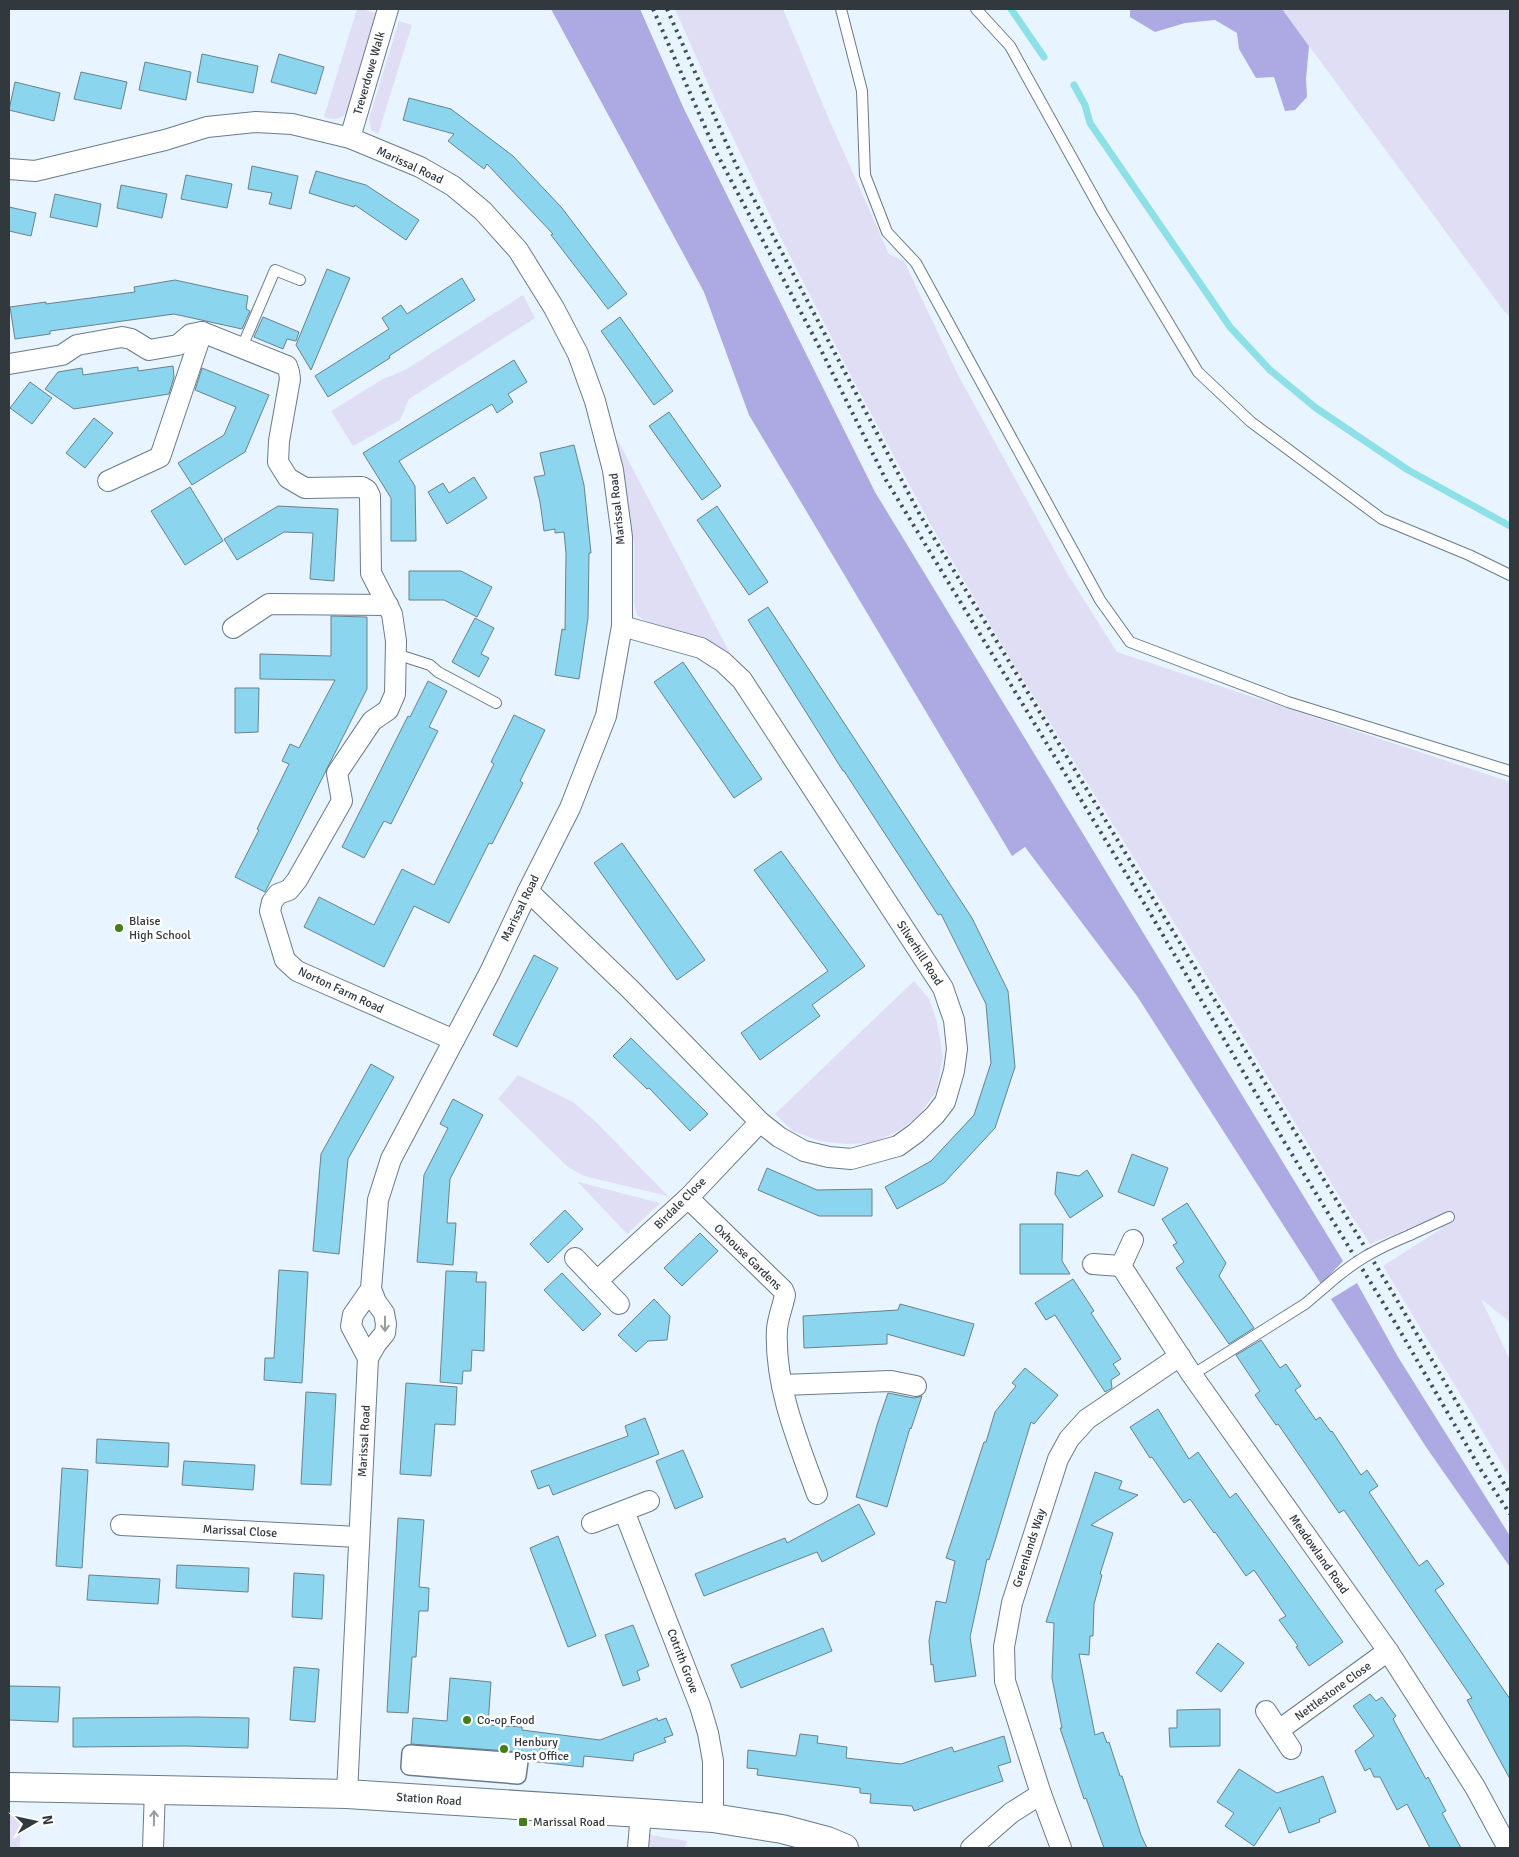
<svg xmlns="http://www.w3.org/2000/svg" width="1519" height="1857" font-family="Signika,sans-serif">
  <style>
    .green { fill: #dfdef5 }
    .forest { fill: #ada9e2 }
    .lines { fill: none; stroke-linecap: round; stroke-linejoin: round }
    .stream { stroke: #8de1e6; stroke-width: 7 }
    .building { fill: #8cd5ef; stroke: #69828b }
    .service-casing { stroke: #697b8a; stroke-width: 12 }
    .pedestrian-casing { stroke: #697b8a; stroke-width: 18 }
    .minor-casing { stroke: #697b8a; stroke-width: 22 }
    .secondary-casing { stroke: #697b8a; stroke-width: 30 }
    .service { stroke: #fff; stroke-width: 10 }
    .pedestrian { stroke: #fff; stroke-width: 15 }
    .minor { stroke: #fff; stroke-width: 20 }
    .secondary { stroke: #fff; stroke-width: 28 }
    .rail { stroke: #444c53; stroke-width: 4; stroke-dasharray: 2.5 5; stroke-linecap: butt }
    .service-bridge-casing { stroke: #697b8a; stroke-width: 12; stroke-linecap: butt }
    .service-bridge { stroke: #fff; stroke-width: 10 }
    .oneway { stroke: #989c9f }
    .poi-dot { fill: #437e19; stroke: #fff; stroke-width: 2 }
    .labels { text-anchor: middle; stroke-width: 5; stroke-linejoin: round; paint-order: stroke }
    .street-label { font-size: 12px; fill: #31393f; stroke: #fff }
    .poi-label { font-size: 12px; fill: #31393f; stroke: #fff; text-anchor: start }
  </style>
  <rect width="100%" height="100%" fill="#e8f4ff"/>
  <g class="green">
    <path d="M 357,9 L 362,9 L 378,14 L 350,109 C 341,119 337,121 324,117 Z"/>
    <path d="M 675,9 L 783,9 L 828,117 L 889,254 L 904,261 L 958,375 L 1067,573 L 1117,652 L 1510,782 L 1510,1322 L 1481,1299 L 1510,1360 L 1510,1477 L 1383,1266 L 1441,1229 L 1435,1218 L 1370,1244 L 1344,1204 L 1180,932 L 1011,660 L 931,525 L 851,376 L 781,238 L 717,104 Z"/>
    <path d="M 1282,9 L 1510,9 L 1510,317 L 1504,311 Z"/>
    <path d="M 399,21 L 412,25 L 378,134 L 371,130 L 369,119 Z"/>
    <path d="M 523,295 L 535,318 L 409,399 L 400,420 L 353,446 L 331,411 L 383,379 L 405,370 Z"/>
    <path d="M 617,439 L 733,659 L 701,639 L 644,620 L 637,615 L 634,603 L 634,543 Z"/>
    <path d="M 914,981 L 929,999 L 937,1022 L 943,1057 L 936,1092 L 920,1114 L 900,1130 L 872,1143 L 846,1144 L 820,1141 L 793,1131 L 775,1114 Z"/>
    <path d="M 518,1075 L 573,1102 L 596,1122 L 668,1196 L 584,1176 L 568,1167 L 498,1099 Z"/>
    <path d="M 578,1182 L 660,1203 L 627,1234 Z"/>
    <path d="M 9,1812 C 24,1818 20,1834 20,1848 L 9,1848 Z"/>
    <path d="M 644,1834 L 687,1841 L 685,1848 L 644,1848 Z"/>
  </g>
  <g class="forest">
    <path d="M 551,9 L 640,9 L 684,109 L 875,492 L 1343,1261 L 1321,1284 L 1137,996 L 1025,847 L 1012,856 L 749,415 L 704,292 Z"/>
    <path d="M 1130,9 L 1282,9 L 1309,46 L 1306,79 L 1307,97 L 1295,110 L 1285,111 L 1274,77 L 1256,78 L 1239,49 L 1237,33 L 1215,20 L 1185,23 L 1155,32 L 1130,17 Z"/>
    <path d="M 1357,1283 L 1398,1357 L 1510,1536 L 1510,1567 L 1426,1447 L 1331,1299 Z"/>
  </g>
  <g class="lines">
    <g class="stream">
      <path d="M 1011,9 L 1044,57"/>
      <path d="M 1074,85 L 1085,105 L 1090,123 L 1230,327 L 1270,370 L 1316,408 L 1408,470 L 1510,526"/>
    </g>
  </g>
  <g class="building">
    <path d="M 202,54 L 258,66 L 253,93 L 197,82 Z"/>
    <path d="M 279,54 L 324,67 L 316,94 L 271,82 Z"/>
    <path d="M 145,62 L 191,72 L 186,100 L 139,90 Z"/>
    <path d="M 81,72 L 127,82 L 121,109 L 74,99 Z"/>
    <path d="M 15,82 L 60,93 L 54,121 L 9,110 Z"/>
    <path d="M 409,98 L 451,109 L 513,156 L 562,208 L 627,294 L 608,309 L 551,235 L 553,234 L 487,164 L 484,169 L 448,141 L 454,134 L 403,120 Z"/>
    <path d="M 252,166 L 298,176 L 291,209 L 269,204 L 272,193 L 248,189 Z"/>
    <path d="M 316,171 L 366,185 L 419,220 L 406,240 L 355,205 L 354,207 L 309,193 Z"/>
    <path d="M 186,175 L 232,184 L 227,208 L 181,199 Z"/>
    <path d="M 121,185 L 167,194 L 162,218 L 117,208 Z"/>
    <path d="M 55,194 L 101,204 L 97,227 L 50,217 Z"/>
    <path d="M 9,207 L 36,213 L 31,236 L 9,231 Z"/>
    <path d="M 327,269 L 350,278 L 311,370 L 296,345 Z"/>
    <path d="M 462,278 L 475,300 L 389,356 L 390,358 L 328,397 L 315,376 L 389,329 L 382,318 L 401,305 L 407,314 Z"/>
    <path d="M 175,280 L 248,296 L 246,309 L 250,311 L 242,329 L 174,314 L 50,331 L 50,334 L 15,339 L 10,307 L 46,302 L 46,304 L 135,292 L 134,287 Z"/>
    <path d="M 263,317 L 299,332 L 296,341 L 287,339 L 283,349 L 254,337 Z"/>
    <path d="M 620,317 L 673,391 L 654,405 L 601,331 Z"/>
    <path d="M 514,360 L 527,382 L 508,394 L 513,402 L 497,413 L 492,404 L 399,461 L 415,486 L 416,541 L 391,541 L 391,498 L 363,453 Z"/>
    <path d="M 173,366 L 174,377 L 169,394 L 74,409 L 45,389 L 58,372 L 82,368 L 83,375 L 138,367 L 138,371 Z"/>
    <path d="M 202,368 L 269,395 L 245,452 L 192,485 L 178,463 L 224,435 L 236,407 L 195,390 Z"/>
    <path d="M 30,382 L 52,398 L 32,424 L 10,408 Z"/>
    <path d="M 669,412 L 721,486 L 702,500 L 649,426 Z"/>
    <path d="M 94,418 L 113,433 L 85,468 L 66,453 Z"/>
    <path d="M 574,445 L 584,485 L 591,553 L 589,553 L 588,618 L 579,679 L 555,675 L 562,629 L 565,630 L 566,553 L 564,532 L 555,533 L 555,529 L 544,531 L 540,502 L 534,477 L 545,475 L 540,453 Z"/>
    <path d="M 474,477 L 487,498 L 447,524 L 428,492 L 443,483 L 449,493 Z"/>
    <path d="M 190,487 L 223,541 L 185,565 L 151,511 Z"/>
    <path d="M 278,506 L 338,509 L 334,581 L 310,579 L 313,533 L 284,532 L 237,560 L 224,539 Z"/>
    <path d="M 717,506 L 768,582 L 749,595 L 697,520 Z"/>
    <path d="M 409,571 L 461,571 L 492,587 L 477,617 L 444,600 L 409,600 Z"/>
    <path d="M 768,607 L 972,918 L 1008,991 L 1015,1067 L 995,1128 L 944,1183 L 897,1209 L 885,1187 L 931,1161 L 974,1115 L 991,1063 L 986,1004 L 941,914 L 938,915 L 844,771 L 843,771 L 748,620 Z"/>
    <path d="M 331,616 L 367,617 L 367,689 L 265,892 L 235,877 L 259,830 L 257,829 L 289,764 L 282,761 L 290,744 L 299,748 L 335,680 L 260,679 L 260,654 L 331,656 Z"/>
    <path d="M 475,618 L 494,628 L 481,654 L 489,658 L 479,677 L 452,662 Z"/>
    <path d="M 683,662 L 762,779 L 734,798 L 654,682 Z"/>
    <path d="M 428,681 L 447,691 L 429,727 L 438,731 L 391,824 L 384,821 L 364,858 L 342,847 L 408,716 L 410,717 Z"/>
    <path d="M 235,688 L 259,688 L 258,732 L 235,733 Z"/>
    <path d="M 514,715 L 545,730 L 520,781 L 523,783 L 492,844 L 489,843 L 449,923 L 414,906 L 384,967 L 304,927 L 319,897 L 374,925 L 402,869 L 434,885 L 494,764 L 491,762 Z"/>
    <path d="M 622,843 L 705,960 L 677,980 L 594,863 Z"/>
    <path d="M 781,851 L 865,966 L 812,1005 L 820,1016 L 760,1060 L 741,1033 L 828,971 L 754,870 Z"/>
    <path d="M 534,955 L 558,968 L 517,1047 L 493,1035 Z"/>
    <path d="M 631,1038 L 708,1114 L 690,1131 L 649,1088 L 647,1089 L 613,1056 Z"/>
    <path d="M 371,1064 L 394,1077 L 348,1159 L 339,1254 L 313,1251 L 321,1154 Z"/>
    <path d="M 453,1099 L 483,1115 L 450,1179 L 447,1223 L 456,1223 L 453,1265 L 417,1262 L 424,1175 L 448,1128 L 440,1124 Z"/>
    <path d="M 1132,1154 L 1168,1168 L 1154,1206 L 1118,1192 Z"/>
    <path d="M 767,1168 L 817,1190 L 872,1189 L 872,1216 L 819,1216 L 758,1190 Z"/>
    <path d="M 1087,1170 L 1103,1196 L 1070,1218 L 1055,1194 L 1057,1172 L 1079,1176 Z"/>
    <path d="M 1187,1203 L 1226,1263 L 1219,1276 L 1254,1328 L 1229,1344 L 1176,1268 L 1184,1262 L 1173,1245 L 1177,1243 L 1162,1219 Z"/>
    <path d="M 565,1210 L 583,1229 L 548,1263 L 530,1244 Z"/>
    <path d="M 1020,1224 L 1063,1224 L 1062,1261 L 1070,1274 L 1020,1274 Z"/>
    <path d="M 700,1233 L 718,1251 L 682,1286 L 664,1268 Z"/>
    <path d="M 279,1270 L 308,1272 L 302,1383 L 264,1380 L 265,1358 L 274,1358 Z"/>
    <path d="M 446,1271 L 477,1272 L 476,1282 L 486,1282 L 484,1351 L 472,1350 L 471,1371 L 463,1371 L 462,1384 L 440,1382 Z"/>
    <path d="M 562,1273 L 601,1314 L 583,1331 L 544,1290 Z"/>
    <path d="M 1073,1279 L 1094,1311 L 1091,1313 L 1121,1359 L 1113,1364 L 1120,1374 L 1111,1380 L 1112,1388 L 1105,1392 L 1055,1315 L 1046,1320 L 1035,1303 Z"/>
    <path d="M 654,1299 L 670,1316 L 667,1340 L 648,1341 L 636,1352 L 618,1335 Z"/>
    <path d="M 900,1304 L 974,1324 L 964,1356 L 887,1334 L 887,1344 L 804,1348 L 803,1316 L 898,1310 Z"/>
    <path d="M 1261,1340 L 1280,1368 L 1286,1364 L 1301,1386 L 1295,1390 L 1316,1420 L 1320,1417 L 1331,1432 L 1332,1431 L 1361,1475 L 1367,1470 L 1378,1486 L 1369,1492 L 1419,1566 L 1427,1560 L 1444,1584 L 1435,1590 L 1510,1699 L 1510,1779 L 1467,1700 L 1472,1698 L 1344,1510 L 1339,1513 L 1278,1424 L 1276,1425 L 1255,1395 L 1260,1391 L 1236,1355 Z"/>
    <path d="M 1025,1368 L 1058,1395 L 1034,1424 L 1031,1422 L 995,1541 L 989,1560 L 987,1559 L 970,1637 L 976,1676 L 935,1682 L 933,1664 L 931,1665 L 929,1641 L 936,1601 L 946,1603 L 955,1561 L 946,1558 L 984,1442 L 986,1442 L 995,1412 L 1016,1386 L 1012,1383 Z"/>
    <path d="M 406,1383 L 457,1387 L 455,1425 L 435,1424 L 431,1476 L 400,1474 Z"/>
    <path d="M 306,1392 L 336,1394 L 331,1485 L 301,1484 Z"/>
    <path d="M 888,1393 L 914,1398 L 922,1396 L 911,1429 L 910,1428 L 887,1507 L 856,1497 L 878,1422 Z"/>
    <path d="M 1158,1409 L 1189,1459 L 1198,1452 L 1230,1498 L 1236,1493 L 1343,1642 L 1309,1666 L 1296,1647 L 1298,1646 L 1279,1620 L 1286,1616 L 1254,1570 L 1246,1576 L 1215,1532 L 1214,1533 L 1190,1499 L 1184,1503 L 1152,1457 L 1150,1458 L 1130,1427 Z"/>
    <path d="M 645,1418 L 659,1454 L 553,1495 L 549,1485 L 538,1489 L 531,1471 L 628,1436 L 625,1426 Z"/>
    <path d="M 97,1439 L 169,1443 L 168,1467 L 96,1463 Z"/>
    <path d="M 683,1450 L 703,1497 L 675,1509 L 656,1461 Z"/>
    <path d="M 184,1461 L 255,1465 L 253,1490 L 182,1485 Z"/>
    <path d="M 62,1468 L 88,1470 L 82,1568 L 56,1566 Z"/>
    <path d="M 1095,1472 L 1122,1481 L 1119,1489 L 1138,1495 L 1091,1525 L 1113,1533 L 1100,1574 L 1102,1575 L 1094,1604 L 1093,1636 L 1090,1636 L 1089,1655 L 1079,1654 L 1095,1735 L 1103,1732 L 1107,1743 L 1109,1742 L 1120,1776 L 1122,1776 L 1141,1835 L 1147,1848 L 1104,1848 L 1086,1798 L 1084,1799 L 1060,1728 L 1062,1728 L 1052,1678 L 1054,1623 L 1046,1622 Z"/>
    <path d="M 859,1504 L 875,1534 L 822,1562 L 817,1552 L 704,1596 L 695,1574 L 785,1538 L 787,1543 Z"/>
    <path d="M 398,1518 L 424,1520 L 419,1587 L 429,1588 L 428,1611 L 419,1611 L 416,1657 L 412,1657 L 408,1713 L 387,1712 Z"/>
    <path d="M 558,1536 L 596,1636 L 568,1647 L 530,1548 Z"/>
    <path d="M 177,1565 L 249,1568 L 248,1592 L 176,1588 Z"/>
    <path d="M 294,1573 L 324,1575 L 322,1619 L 292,1617 Z"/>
    <path d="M 89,1575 L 160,1579 L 158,1604 L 87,1600 Z"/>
    <path d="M 633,1625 L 649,1666 L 637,1671 L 640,1680 L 623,1686 L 605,1635 Z"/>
    <path d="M 823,1628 L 832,1651 L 741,1688 L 731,1665 Z"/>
    <path d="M 1218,1643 L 1244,1663 L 1221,1692 L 1196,1673 Z"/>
    <path d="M 294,1667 L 319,1669 L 315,1722 L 290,1720 Z"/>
    <path d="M 450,1678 L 491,1682 L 488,1725 L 522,1727 L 522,1730 L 600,1740 L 657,1718 L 658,1721 L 666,1718 L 673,1735 L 664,1738 L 666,1742 L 634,1754 L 633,1761 L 584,1756 L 583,1767 L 529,1761 L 526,1754 L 521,1752 L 411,1744 L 413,1718 L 447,1721 Z"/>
    <path d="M 9,1686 L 60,1687 L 58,1722 L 9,1720 Z"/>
    <path d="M 1370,1694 L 1376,1701 L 1382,1697 L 1396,1716 L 1393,1719 L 1426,1779 L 1428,1777 L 1446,1811 L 1442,1813 L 1461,1848 L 1430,1848 L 1407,1804 L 1397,1810 L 1380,1777 L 1374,1777 L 1370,1768 L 1365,1771 L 1355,1751 L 1374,1736 L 1353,1706 Z"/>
    <path d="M 1220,1709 L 1220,1746 L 1170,1747 L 1169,1728 L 1177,1728 L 1177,1710 Z"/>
    <path d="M 196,1717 L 249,1718 L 248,1748 L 186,1746 L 73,1747 L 73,1718 Z"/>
    <path d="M 800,1734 L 818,1736 L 817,1743 L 847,1747 L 846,1758 L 901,1764 L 952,1747 L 954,1752 L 1004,1736 L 1011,1762 L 998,1766 L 1003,1781 L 914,1811 L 912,1806 L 870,1803 L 871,1794 L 860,1793 L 860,1788 L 757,1775 L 758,1769 L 747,1768 L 748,1750 L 796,1756 Z"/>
    <path d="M 1239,1769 L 1277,1793 L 1323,1776 L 1336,1812 L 1319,1819 L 1320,1822 L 1289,1833 L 1280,1807 L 1254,1846 L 1225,1826 L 1234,1813 L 1217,1802 Z"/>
  </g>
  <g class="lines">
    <g class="service-casing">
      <g id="service">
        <path d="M 841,9 L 862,91 L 865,175 L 887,232 L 916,263 L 1100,600 L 1130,642 L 1288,702 L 1510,771"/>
        <path d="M 976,9 L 1010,46 L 1102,212 L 1198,372 L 1251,422 L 1382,519 L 1469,555 L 1510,575"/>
        <path d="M 242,347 L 275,270 L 300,280"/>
        <path d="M 396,654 L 430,665 L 438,672 L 496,703"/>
        <path d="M 1410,1235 L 1449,1217"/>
        <path d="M 1192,1375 L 1305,1304 L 1325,1287"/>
      </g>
    </g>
    <g class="pedestrian-casing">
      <path id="pedestrian" d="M 410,1753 L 520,1761 L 518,1776 L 409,1767 Z"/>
    </g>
    <g class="minor-casing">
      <g id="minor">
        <path d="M 350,138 L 388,9"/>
        <path d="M 9,169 L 35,171 L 165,140 L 207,127 L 256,122 L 292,124 L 350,138 L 420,167 L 453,186 L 483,211 L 518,250 L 554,308 L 578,354 L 595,401 L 613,470 L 622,537 L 622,626 L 606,716 L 570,808 L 528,891 L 490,972 L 391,1159 L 378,1200 L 371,1289 L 376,1302 L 384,1313 L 386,1324 L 385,1333 L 376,1344 L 368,1358 L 347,1794"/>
        <path d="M 9,364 L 62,355 L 77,345 L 122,337 L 131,339 L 149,350 L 178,345 L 191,334 L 202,332 L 287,366 L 289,372 L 290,379 L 279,441 L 278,462 L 288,478 L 305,488 L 362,487 L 367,490 L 370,496 L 371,573 L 392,614 L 396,641 L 395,694 L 388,710 L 372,721 L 337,773 L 342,801 L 297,880 L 289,890 L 278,894 L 272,902 L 270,911 L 285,960 L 297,971 L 454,1040"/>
        <path d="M 108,481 L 160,457 L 202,332"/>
        <path d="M 233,628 L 269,604 L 388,605"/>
        <path d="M 528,891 L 630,989 L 760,1122 L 779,1137 L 804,1151 L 829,1157 L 851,1159 L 898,1146 L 916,1133 L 935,1115 L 945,1102 L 954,1071 L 957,1049 L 954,1020 L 943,988 L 742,680 L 723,662 L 701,648 L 622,626"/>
        <path d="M 688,1198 L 783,1290 L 785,1295 C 783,1306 778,1317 777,1329 C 774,1385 798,1442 817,1494"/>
        <path d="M 575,1258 L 619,1304"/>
        <path d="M 1093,1264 L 1121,1266 L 1133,1240"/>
        <path d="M 1121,1266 L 1192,1375 L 1388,1651 L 1475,1787 L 1508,1848"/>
        <path d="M 597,1281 L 688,1198 L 760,1122"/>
        <path d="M 368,1358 L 351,1326 L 353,1315 L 371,1289"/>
        <path d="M 782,1385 L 891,1381 L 916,1386"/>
        <path d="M 624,1511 L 700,1706 L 708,1733 L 713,1761 L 713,1818"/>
        <path d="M 592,1523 L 649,1501"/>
        <path d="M 121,1525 L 359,1537"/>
        <path d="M 1266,1711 L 1291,1749"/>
        <path d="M 1279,1730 L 1388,1651"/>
        <path d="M 153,1848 L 155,1789"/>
        <path d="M 638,1848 L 641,1813"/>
        <path d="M 971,1848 L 1011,1813 L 1041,1794"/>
        <path d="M 1061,1848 L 1041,1794 L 1005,1681 L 1004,1647 L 1012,1603 L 1058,1459 L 1069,1439 L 1087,1419 L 1180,1356"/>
      </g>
    </g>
    <g class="secondary-casing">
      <path id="secondary" d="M 9,1787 L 347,1794 L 641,1813 L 713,1818 L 782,1829 L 827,1841 L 844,1848"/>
    </g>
    <use href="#service" class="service"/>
    <use href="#pedestrian" class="pedestrian"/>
    <use href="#minor" class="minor"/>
    <use href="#secondary" class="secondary"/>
    <g class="rail">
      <path d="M 653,9 L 716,152 L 823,354 L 886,480 L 1150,913 L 1285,1143 L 1393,1319 L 1481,1470 L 1510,1514"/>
      <path d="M 667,9 L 737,167 L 920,515 L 1397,1300 L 1510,1494"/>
    </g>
    <g class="service-bridge-casing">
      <path id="service-bridge" d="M 1325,1287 C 1354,1261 1374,1250 1410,1235"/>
    </g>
    <use href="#service-bridge" class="service-bridge"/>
  </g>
  <defs><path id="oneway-shaft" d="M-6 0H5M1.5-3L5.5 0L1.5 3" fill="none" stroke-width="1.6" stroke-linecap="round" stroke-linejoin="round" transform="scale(1.25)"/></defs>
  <g class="oneway">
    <use href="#oneway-shaft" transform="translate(385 1324) rotate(90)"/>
    <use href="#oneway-shaft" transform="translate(154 1818) rotate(-89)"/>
  </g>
  <g class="poi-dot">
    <circle cx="119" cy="928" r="5"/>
    <circle cx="467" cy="1720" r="5"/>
    <circle cx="504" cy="1749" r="5"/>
    <rect x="518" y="1817" width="10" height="10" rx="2.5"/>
  </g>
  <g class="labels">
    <g class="street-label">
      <text transform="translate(369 73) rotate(-74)" y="4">Treverdowe Walk</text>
      <text transform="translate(410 165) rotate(25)" y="4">Marissal Road</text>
      <text transform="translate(617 509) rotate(-96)" y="4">Marissal Road</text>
      <text transform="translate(520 908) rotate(-64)" y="4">Marissal Road</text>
      <text transform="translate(920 953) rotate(57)" y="4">Silverhill Road</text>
      <text transform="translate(341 990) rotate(25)" y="4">Norton Farm Road</text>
      <text transform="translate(680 1203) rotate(-45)" y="4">Birdale Close</text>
      <text transform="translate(748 1257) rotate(44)" y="4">Oxhouse Gardens</text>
      <text transform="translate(364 1441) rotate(-87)" y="4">Marissal Road</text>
      <text transform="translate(240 1531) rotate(3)" y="4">Marissal Close</text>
      <text transform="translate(1029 1548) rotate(-72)" y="4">Greenlands Way</text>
      <text transform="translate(1319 1554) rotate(55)" y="4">Meadowland Road</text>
      <text transform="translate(683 1661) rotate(69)" y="4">Cotrith Grove</text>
      <text transform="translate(1333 1691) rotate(-36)" y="4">Nettlestone Close</text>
      <text transform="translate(429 1799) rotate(4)" y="4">Station Road</text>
    </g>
    <g class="poi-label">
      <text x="129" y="925">Blaise<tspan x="129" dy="14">High School</tspan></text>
      <text x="477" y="1724">Co-op Food</text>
      <text x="514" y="1746">Henbury<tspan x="514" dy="14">Post Office</tspan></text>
      <text x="533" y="1826">Marissal Road</text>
    </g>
  </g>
  <rect width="1519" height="1857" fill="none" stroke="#31393f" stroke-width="20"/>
  <g transform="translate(35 1822) rotate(81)" stroke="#ffffff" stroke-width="4" paint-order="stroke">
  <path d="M0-4L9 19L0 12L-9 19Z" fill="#31393f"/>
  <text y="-8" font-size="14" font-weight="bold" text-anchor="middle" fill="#31393f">N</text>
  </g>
</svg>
